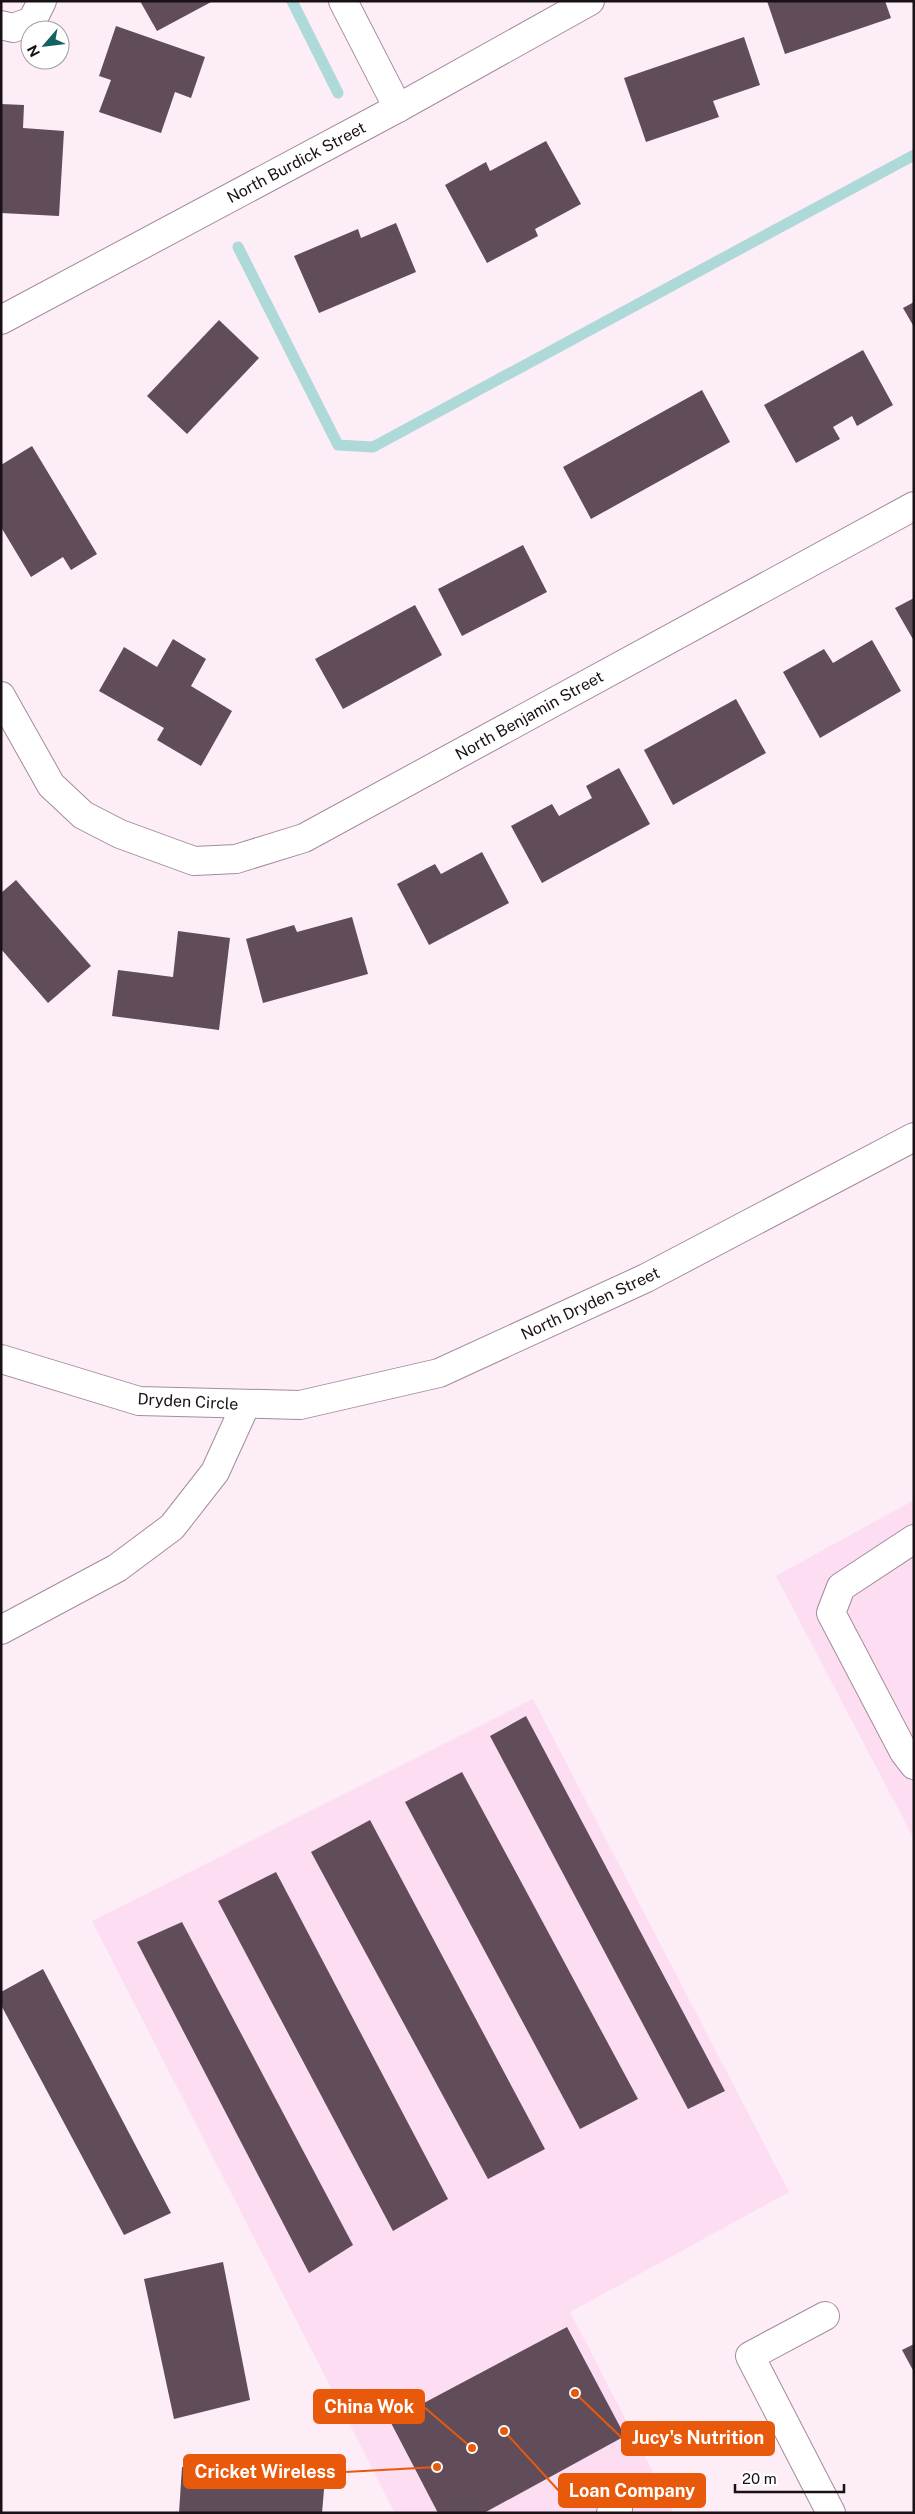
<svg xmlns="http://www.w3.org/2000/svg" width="915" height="2514" font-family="'Public Sans',sans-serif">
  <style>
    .built { fill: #fdddf1 }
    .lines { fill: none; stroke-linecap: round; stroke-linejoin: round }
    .stream { stroke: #add9d8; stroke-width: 11 }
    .building { fill: #614c59 }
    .minor-casing { stroke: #a38c9a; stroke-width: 30 }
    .minor { stroke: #fff; stroke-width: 28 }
    .labels { text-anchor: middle; stroke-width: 5; stroke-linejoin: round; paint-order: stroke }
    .street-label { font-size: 16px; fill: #1a1117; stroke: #fff }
    .leader { fill: none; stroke: #e8590c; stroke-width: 2 }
    .callout-dot { fill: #e8590c; stroke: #fff; stroke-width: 2 }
    .callout { fill: #e8590c; stroke: #e8590c; stroke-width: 2 }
    .callout-label { font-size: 18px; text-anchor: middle; font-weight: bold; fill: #fff }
  </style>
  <rect width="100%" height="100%" fill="#fcedf7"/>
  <g class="built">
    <path d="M 914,1500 L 914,1839 L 776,1576 Z"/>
    <path d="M 533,1699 L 789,2192 L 570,2312 L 674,2513 L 395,2513 L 92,1921 Z"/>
  </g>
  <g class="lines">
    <g class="stream">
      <path d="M 292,1 L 338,93"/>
      <path d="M 238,247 L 338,445 L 373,447 L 914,155"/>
    </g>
  </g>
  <g class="building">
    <path d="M 140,1 L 213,1 L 157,31 Z"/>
    <path d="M 767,1 L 885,1 L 891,18 L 785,54 Z"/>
    <path d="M 116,26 L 205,57 L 191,98 L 175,92 L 161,133 L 99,112 L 111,80 L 99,76 Z"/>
    <path d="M 744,37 L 760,85 L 713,101 L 719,117 L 646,142 L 624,78 Z"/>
    <path d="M 1,104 L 24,105 L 23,128 L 64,131 L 59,216 L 1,213 Z"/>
    <path d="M 546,141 L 581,204 L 535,229 L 538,236 L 487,263 L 445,185 L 486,162 L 490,171 Z"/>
    <path d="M 396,223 L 416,272 L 319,313 L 294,256 L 358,229 L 361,238 Z"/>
    <path d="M 914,302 L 914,327 L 903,308 Z"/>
    <path d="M 219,320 L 259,358 L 187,434 L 147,396 Z"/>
    <path d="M 863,350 L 893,405 L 857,426 L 852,416 L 833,427 L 840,439 L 796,463 L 764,405 Z"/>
    <path d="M 702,390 L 730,442 L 591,519 L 563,467 Z"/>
    <path d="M 32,446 L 97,554 L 71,570 L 63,557 L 31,577 L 1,527 L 1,465 Z"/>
    <path d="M 523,545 L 547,592 L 462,636 L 438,589 Z"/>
    <path d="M 914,598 L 914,641 L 895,608 Z"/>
    <path d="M 415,605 L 442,655 L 343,709 L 315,659 Z"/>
    <path d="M 173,639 L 206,659 L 191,686 L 232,711 L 201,766 L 157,740 L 164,728 L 99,691 L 124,647 L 157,667 Z"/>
    <path d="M 872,640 L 901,691 L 820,738 L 783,672 L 824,649 L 833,663 Z"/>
    <path d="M 736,699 L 766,753 L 673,805 L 644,750 Z"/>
    <path d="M 619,768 L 650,824 L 542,883 L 511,826 L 552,804 L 559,816 L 592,798 L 586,786 Z"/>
    <path d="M 482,852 L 509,903 L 429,945 L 397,884 L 435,864 L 441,874 Z"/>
    <path d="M 16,880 L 91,966 L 48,1003 L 1,949 L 1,893 Z"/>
    <path d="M 352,917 L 368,974 L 263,1003 L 246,939 L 294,925 L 297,932 Z"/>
    <path d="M 178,931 L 230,938 L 219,1030 L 112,1016 L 118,970 L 173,977 Z"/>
    <path d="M 526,1716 L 725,2091 L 688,2109 L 490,1736 Z"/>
    <path d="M 462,1772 L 638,2099 L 580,2129 L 405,1802 Z"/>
    <path d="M 370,1820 L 545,2149 L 488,2179 L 311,1852 Z"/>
    <path d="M 276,1872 L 448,2199 L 393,2231 L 218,1901 Z"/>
    <path d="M 182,1922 L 353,2245 L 309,2273 L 137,1942 Z"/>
    <path d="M 43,1969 L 171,2213 L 124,2235 L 1,2005 L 1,1992 Z"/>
    <path d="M 223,2262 L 250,2400 L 174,2419 L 144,2279 Z"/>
    <path d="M 567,2327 L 625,2436 L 484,2513 L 438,2513 L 390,2421 Z"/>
    <path d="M 914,2344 L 914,2372 L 902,2350 Z"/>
    <path d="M 182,2467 L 325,2478 L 322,2513 L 179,2513 Z"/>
  </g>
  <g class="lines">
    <g class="minor-casing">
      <g id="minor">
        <path d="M 343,1 L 398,108"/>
        <path d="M 1,25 L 13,28 L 32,21 L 42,1"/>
        <path d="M 1,320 L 398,108 L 590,1"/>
        <path d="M 1,696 L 51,785 L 83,815 L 120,834 L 194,861 L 236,859 L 304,838 L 914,506"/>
        <path d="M 1,1359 L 139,1401 L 300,1405 L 439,1373 L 646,1278 L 914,1137"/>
        <path d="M 914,1539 L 841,1587 L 831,1613 L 904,1752 L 914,1765"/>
        <path d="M 1,1630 L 117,1568 L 172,1527 L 215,1472 L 246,1404"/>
        <path d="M 825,2316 L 750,2356 L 831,2513"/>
        <path d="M 611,2513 L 618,2509"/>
      </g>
    </g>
    <use href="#minor" class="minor"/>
  </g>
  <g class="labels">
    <g class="street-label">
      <text transform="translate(296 162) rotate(-28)" y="6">North Burdick Street</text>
      <text transform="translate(529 715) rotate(-29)" y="6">North Benjamin Street</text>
      <text transform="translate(590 1303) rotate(-25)" y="6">North Dryden Street</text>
      <text transform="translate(188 1401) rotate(3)" y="6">Dryden Circle</text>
    </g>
  </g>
  <path class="leader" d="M472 2448L424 2407M575 2393L622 2438M437 2467L345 2472M504 2431L559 2491"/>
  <g class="callout-dot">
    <circle cx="472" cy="2448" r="5"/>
    <circle cx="575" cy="2393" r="5"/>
    <circle cx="437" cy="2467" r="5"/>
    <circle cx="504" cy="2431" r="5"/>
  </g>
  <g class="callout">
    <rect x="314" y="2390" width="110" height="33" rx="5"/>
    <rect x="622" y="2422" width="152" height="33" rx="5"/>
    <rect x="184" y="2455" width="161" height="33" rx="5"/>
    <rect x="559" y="2474" width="146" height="33" rx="5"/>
  </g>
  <g class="callout-label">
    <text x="369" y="2413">China Wok</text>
    <text x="698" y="2444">Jucy's Nutrition</text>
    <text x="265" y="2478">Cricket Wireless</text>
    <text x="632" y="2497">Loan Company</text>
  </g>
  <rect width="915" height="2514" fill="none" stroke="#1a1117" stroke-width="5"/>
  <g transform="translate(45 45) rotate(242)"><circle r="24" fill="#ffffff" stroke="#a3a0a2"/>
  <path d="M0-4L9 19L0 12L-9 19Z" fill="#116261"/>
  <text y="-8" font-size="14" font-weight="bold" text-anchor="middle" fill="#1a1117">N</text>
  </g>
  <path d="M735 2484v8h109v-8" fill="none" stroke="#1a1117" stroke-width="2.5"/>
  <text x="742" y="2484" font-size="15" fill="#1a1117" stroke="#ffffff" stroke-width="4" paint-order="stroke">20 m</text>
</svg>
